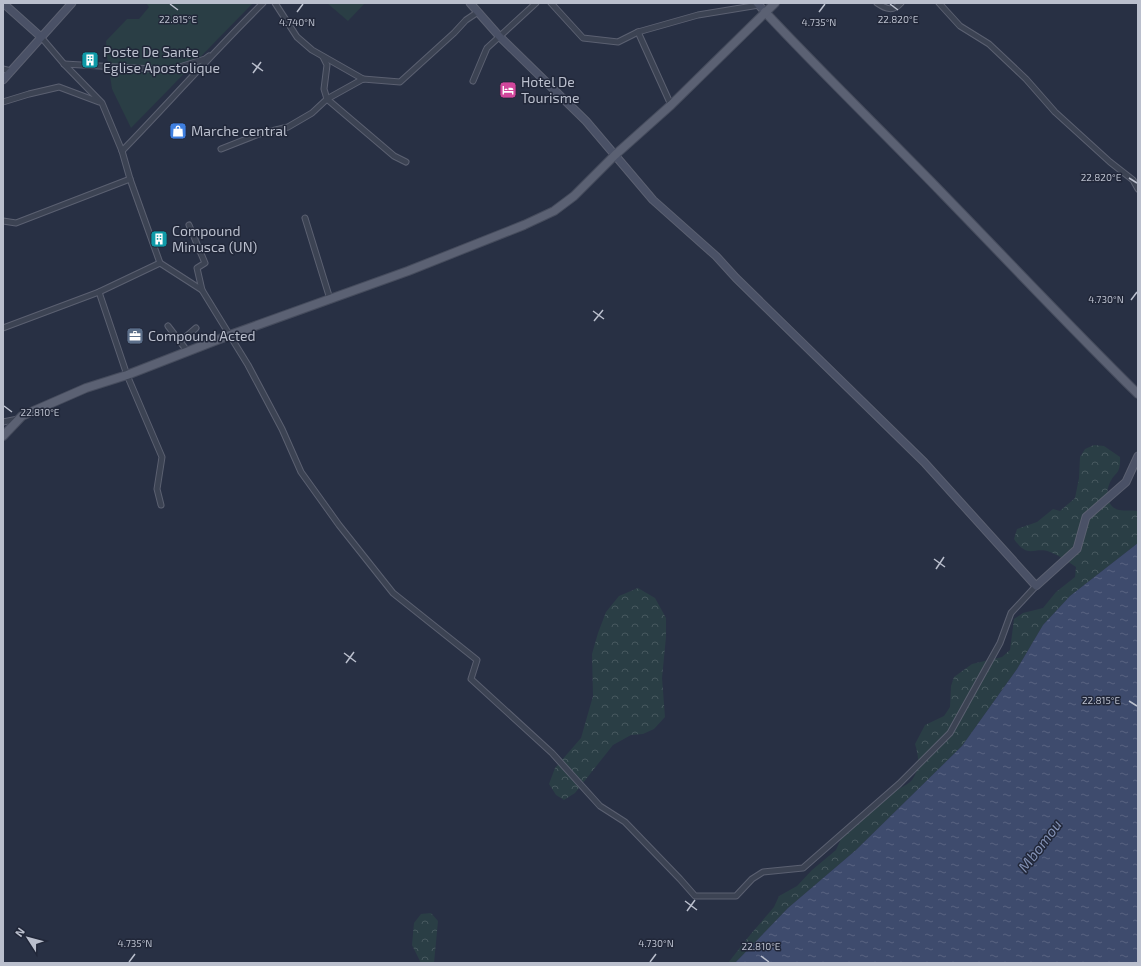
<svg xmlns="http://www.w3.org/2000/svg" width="1141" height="966" font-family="'Exo 2',sans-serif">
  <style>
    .green { fill: #2a3e45 }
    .forest { fill: url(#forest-crowns) }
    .water { fill: url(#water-ripples) }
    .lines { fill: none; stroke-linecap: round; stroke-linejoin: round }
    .street-casing { stroke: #5b6071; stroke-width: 7 }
    .secondary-casing { stroke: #5b6071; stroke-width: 9 }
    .primary-casing { stroke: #464c5d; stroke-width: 10 }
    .street { stroke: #3c4353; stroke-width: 5 }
    .secondary { stroke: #4a5166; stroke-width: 7 }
    .primary { stroke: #5b6173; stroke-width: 8 }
    .ticks { fill: none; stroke: #babfcd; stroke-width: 1.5 }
    .labels { text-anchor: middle; stroke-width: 3; stroke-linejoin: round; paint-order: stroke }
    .poi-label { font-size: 14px; fill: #babfcd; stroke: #212739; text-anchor: start }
    .water-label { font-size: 15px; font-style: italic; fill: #8290b3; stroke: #212739 }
    .ticks-label { font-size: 10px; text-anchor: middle; fill: #babfcd; stroke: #212739; stroke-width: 3; stroke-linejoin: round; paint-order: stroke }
  </style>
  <defs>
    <pattern id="forest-crowns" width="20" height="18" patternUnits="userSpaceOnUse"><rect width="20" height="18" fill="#2a3e45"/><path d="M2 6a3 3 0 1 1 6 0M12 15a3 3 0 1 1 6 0" fill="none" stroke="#47585f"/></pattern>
    <pattern id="water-ripples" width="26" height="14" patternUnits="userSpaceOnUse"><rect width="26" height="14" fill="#3e4b6d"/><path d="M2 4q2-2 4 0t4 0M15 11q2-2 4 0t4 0" fill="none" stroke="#586381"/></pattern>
  </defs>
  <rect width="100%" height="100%" fill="#283044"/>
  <g class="green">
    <path d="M 146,3 L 253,3 L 131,128 L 112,89 L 107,57 L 106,41 L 127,19 L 139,19 L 149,7 Z"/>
    <path d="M 327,3 L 365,3 L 348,21 Z"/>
  </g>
  <g class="forest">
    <path d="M 1094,445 L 1104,446 L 1120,457 C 1121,476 1114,471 1109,485 C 1105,494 1108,508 1119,510 C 1125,511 1132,510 1138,511 L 1138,543 L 1070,596 L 1043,625 L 1017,669 L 962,746 L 856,850 L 788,908 L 735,963 L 728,963 L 750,935 L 774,907 L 779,896 L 797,886 L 812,870 L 836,850 L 840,841 L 840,832 C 853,820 868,808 883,798 C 891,792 907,786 912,780 C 920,769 919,756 915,744 L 925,725 L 944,716 L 950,707 L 951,686 L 954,677 L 972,664 L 1002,657 L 1010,650 L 1014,619 L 1023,613 L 1043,608 L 1056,592 L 1075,577 L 1076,567 C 1068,562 1060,556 1050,552 C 1034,546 1028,560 1014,539 L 1017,529 L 1037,522 L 1053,509 L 1060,511 L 1075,498 L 1079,478 L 1080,457 L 1085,449 Z"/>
    <path d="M 638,588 L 655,598 L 666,618 L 666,637 L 662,678 L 665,717 L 654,729 L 643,734 L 631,735 L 613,745 L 575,793 L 564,800 L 556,795 L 549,784 L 555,768 L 581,738 L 593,696 L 592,654 L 598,633 L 606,612 L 619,596 Z"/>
    <path d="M 431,913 L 438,921 L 434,963 L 421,963 L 412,945 L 414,923 L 421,914 Z"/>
  </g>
  <path class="water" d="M 1138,543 L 1138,963 L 735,963 L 788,908 L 856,850 L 962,746 L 1017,669 L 1043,625 L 1070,596 Z"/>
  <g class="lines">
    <g class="street-casing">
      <g id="street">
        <path d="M 275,3 L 297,37 L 312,50 L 363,79"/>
        <path d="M 551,3 L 583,38 L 618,42 L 638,32 L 698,15 L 759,5"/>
        <path d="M 877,3 C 886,9 893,12 901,3"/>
        <path d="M 939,3 L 960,26 L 989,44 L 1026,79 L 1055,112 L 1110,162 L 1133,180 L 1138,189"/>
        <path d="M 638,32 L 671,105"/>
        <path d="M 41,37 L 64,64 L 102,103 L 122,151 L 130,179 L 160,263 L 202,290 L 248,365 L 282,429 L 301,472 L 339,525 L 393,593 L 477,660 L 471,679 L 552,753 L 600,806 L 625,822 L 680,879 L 695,896 L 736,896 L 752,879 L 763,872 L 803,868 L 899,784 L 950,733 L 1000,643 L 1011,613 L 1036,586"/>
        <path d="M 486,50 L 473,81 L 487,48 L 536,3"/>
        <path d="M 323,57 L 327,65 L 324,89 L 327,99 L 394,156 L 406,162"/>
        <path d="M 64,64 L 170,70 L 205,59 L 209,56"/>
        <path d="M 3,69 L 11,71"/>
        <path d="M 3,102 L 29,94 L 59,87 L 99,102"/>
        <path d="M 221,149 L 259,134 L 288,127 L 312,113 L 327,99 L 363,79 L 400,82 L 454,33 L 466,20 L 478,12"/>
        <path d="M 122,151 C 169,103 214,51 263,3"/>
        <path d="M 305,218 L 330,299"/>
        <path d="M 3,221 L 16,223 L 130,179"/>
        <path d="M 189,225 L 205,263 L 197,268 L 202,290"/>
        <path d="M 99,292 L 127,375 L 162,457 L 157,489 L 161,505"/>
        <path d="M 168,326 L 188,352"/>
        <path d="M 3,328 L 99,292 L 160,263"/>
        <path d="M 181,341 L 196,328"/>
        <path d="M 3,422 L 18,419"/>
      </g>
    </g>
    <g class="secondary-casing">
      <g id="secondary">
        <path d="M 3,3 L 41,37"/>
        <path d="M 470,3 L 500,37 L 586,121 L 653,200 L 716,256 L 736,278 L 924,462 L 1036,586 L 1077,549 L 1086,517 L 1126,482 L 1138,456"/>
        <path d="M 757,3 L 765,12"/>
        <path d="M 3,80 L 72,3"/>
      </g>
    </g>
    <g class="primary-casing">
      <g id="primary">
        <path d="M 765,12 C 823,74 885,134 944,195 C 1009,262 1072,329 1138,394"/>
        <path d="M 3,436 L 22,416 L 86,388 L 127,375 L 230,335 L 408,271 L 524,225 L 554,211 L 574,196 L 615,155 L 671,105 L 775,3"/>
      </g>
    </g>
    <use href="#street" class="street"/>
    <use href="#secondary" class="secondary"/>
    <use href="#primary" class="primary"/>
  </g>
  <path class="ticks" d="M 170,4 L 178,10M 890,4 L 898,10M 297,12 L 303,4M 819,12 L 825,4M 252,63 L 263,71M 253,73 L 261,62M 1129,178 L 1137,183M 1131,300 L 1137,292M 593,311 L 604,319M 594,321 L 603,310M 4,406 L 12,412M 934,559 L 945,567M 936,569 L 944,557M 344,653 L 356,662M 346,663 L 354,652M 1129,701 L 1137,706M 685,901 L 697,910M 687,911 L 695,900M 761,956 L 769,962M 129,962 L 135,954M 650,962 L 656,954"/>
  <defs>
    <g id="building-square" transform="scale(0.9)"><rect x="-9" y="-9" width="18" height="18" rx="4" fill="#0f9aa8" stroke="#212739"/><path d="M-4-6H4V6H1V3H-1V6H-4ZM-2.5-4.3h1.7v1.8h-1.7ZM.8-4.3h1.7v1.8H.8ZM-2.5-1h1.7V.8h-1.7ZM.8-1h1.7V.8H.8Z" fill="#fff"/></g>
    <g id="hotel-square" transform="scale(0.9)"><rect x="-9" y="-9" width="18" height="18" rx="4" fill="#d1479c" stroke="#212739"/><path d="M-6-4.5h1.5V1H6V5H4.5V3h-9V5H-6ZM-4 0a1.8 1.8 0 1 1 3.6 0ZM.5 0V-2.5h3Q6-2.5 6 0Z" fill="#fff"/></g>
    <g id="shop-square" transform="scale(0.9)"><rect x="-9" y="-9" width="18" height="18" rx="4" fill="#3f7fe0" stroke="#212739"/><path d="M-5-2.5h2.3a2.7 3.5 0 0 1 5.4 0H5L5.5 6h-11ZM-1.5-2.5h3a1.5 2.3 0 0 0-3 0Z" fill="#fff"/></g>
    <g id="office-square" transform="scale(0.9)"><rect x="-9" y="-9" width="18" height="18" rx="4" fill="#5c6f8a" stroke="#212739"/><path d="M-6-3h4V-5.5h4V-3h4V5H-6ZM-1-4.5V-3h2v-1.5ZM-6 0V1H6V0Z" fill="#fff"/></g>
  </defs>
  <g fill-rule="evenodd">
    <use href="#building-square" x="90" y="60"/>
    <use href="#hotel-square" x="508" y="90"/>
    <use href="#shop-square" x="178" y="131"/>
    <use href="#building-square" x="159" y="239"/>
    <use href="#office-square" x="135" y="336"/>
  </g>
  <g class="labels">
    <g class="poi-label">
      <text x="103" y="57">Poste De Sante<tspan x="103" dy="16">Eglise Apostolique</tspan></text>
      <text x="521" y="87">Hotel De<tspan x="521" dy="16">Tourisme</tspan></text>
      <text x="191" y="136">Marche central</text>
      <text x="172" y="236">Compound<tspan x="172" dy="16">Minusca (UN)</tspan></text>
      <text x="148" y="341">Compound Acted</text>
    </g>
    <g class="water-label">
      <text transform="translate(1040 846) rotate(-53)" y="5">Mbomou</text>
    </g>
  </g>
  <g class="ticks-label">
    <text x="178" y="23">22.815°E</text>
    <text x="898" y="23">22.820°E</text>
    <text x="297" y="26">4.740°N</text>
    <text x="819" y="26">4.735°N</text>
    <text x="1101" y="181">22.820°E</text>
    <text x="1106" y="303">4.730°N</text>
    <text x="40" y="416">22.810°E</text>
    <text x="1101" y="704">22.815°E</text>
    <text x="135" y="947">4.735°N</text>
    <text x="656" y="947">4.730°N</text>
    <text x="761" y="950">22.810°E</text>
  </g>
  <rect width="1141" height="966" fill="none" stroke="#babfcd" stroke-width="8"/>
  <g transform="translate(28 938) rotate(306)" stroke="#212739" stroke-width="3" paint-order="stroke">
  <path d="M0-3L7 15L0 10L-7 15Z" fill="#babfcd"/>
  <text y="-6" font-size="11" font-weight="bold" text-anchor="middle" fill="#babfcd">N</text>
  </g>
</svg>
